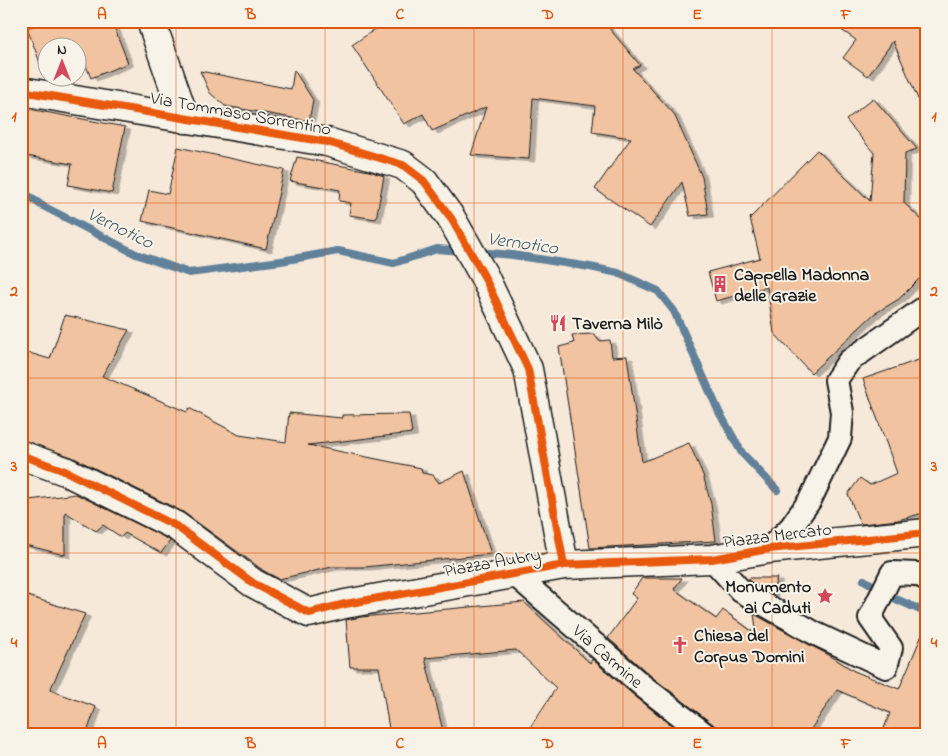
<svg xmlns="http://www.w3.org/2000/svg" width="948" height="756" font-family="'Indie Flower',sans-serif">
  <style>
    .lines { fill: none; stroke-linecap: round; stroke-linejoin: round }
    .stream { stroke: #608199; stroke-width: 8 }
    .building { fill: #f1c3a0; stroke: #1c1c1c; filter: url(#shadow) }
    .minor-casing { stroke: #1c1c1c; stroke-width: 26 }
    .tertiary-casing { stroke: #1c1c1c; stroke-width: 31 }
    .minor { stroke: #f7f3e8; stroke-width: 22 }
    .tertiary { stroke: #f7f3e8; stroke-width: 28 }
    .cycleway-casing { stroke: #f7f3e8; stroke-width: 11 }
    .cycleway { stroke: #e8590c; stroke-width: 8 }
    .grid { fill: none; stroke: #de560d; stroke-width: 1; stroke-opacity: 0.55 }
    .labels { text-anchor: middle; stroke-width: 4; stroke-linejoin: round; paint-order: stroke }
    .street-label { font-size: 18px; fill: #1c1c1c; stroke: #f7f3e8 }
    .poi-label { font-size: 18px; font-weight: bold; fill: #1c1c1c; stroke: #f7f3e8; text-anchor: start }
    .water-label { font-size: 19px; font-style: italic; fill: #445765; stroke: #f7f3e8 }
    .neatline { fill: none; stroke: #de560d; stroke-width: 2 }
    .grid-label { font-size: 16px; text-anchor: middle; font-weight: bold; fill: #de560d }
  </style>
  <defs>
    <filter id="shadow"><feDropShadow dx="5.5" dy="3" stdDeviation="0" flood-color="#0004"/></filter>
  </defs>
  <rect width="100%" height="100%" fill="#f6e9da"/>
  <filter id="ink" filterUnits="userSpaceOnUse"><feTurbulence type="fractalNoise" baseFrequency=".02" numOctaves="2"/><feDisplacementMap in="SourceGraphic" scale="10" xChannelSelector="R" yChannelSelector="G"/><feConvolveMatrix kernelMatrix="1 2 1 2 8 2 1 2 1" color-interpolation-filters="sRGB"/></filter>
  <g filter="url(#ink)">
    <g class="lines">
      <g class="stream">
        <path d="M 21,190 L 41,205 L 136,254 L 189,273 L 281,261 L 338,251 L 394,263 L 437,249 L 463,251"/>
        <path d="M 477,252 L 513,255 L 590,267 L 618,273 L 658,291 L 674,311 L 719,412 L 742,453 L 777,490"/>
        <path d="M 864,580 L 896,599 L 927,613"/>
      </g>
    </g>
    <g class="building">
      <path d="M 45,21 L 112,21 L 128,63 L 91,78 L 81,53 L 78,55 L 78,48 L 48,48 L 48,66 L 42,68 L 27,28 Z"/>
      <path d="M 387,21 L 603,21 L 640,65 L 633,69 L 674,114 L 702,177 L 708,214 L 690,216 L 682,182 L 650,227 L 595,189 L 631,138 L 592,132 L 595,106 L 533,98 L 529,159 L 471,155 L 486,107 L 432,131 L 423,114 L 404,124 L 352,45 Z"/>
      <path d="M 828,21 L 927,21 L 927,120 L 893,41 L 868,76 L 843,58 L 856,40 Z"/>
      <path d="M 294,70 L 313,100 L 309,121 L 225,106 L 210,93 L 200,71 L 291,89 Z"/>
      <path d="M 873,98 L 917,149 L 905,153 L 904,203 L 927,225 L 927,271 L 899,299 L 874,314 L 811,373 L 774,333 L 767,287 L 716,301 L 708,272 L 760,258 L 750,218 L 817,150 L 870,201 L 874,153 L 846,120 Z"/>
      <path d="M 29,109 L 125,127 L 112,193 L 68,185 L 72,164 L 21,155 Z"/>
      <path d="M 178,147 L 284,170 L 266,249 L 142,221 L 149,190 L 168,194 Z"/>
      <path d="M 297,157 L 369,171 L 384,176 L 376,219 L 349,215 L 351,203 L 339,201 L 340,190 L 290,181 Z"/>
      <path d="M 65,315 L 129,330 L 102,376 L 187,412 L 189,408 L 239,435 L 286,442 L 289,413 L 342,418 L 342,415 L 409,414 L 412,433 L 308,445 L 421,468 L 422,473 L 433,475 L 439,483 L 464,471 L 491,554 L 365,567 L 332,567 L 279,579 L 264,571 L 183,512 L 72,457 L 21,440 L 21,364 L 29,353 L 50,359 Z"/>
      <path d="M 594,334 L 599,341 L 610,340 L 612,357 L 627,356 L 642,462 L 689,443 L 703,475 L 711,504 L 716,541 L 590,548 L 559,347 L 574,343 L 572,335 Z"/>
      <path d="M 927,357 L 927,512 L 898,520 L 862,524 L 859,521 L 848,494 L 860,478 L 870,485 L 897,473 L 863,379 Z"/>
      <path d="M 76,494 L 168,539 L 170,541 L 161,553 L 125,533 L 121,537 L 103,525 L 96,531 L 65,512 L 65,555 L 21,544 L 21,501 Z"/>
      <path d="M 642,578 L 682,578 L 674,589 L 716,619 L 723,610 L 757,635 L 754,614 L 810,645 L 829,655 L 854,671 L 899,689 L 927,623 L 927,735 L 898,735 L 883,731 L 890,713 L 837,690 L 807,735 L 719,735 L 718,730 L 714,725 L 652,677 L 608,638 L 637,598 L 631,594 Z"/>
      <path d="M 749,578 L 777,578 L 772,594 L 749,581 Z"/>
      <path d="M 21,594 L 85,614 L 50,690 L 96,707 L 86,735 L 21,735 Z"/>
      <path d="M 524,602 L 590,663 L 592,659 L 636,697 L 684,735 L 525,735 L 556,688 L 516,650 L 425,658 L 444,735 L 390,735 L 379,667 L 350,667 L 346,620 L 361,617 Z"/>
    </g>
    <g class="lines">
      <g class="minor-casing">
        <g id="minor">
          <path d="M 769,549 L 791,527 L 810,500 L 840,438 L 842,412 L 836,380 L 849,361 L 927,306"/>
          <path d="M 712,559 L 741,591 L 816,634 L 886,667 L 891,648 L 870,618 L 892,573 L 917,574 L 927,579"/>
          <path d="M 514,574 L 644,687 L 706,735"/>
        </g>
      </g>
      <g class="tertiary-casing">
        <g id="tertiary">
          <path d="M 151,21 L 185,119"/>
          <path d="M 21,91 L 327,142 L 403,165 L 424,181 L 451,218 L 484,276 L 528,369 L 564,565"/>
          <path d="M 21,455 L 65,471 L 176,526 L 253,583 L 309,613 L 345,604 L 564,565 L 712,559 L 769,549 L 927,533"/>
        </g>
      </g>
      <use href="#minor" class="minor"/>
      <use href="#tertiary" class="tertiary"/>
      <g class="cycleway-casing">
        <g id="cycleway">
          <path d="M 21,91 L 327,142 L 403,165 L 424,181 L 451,218 L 484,276 L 528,369 L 564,565"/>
          <path d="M 21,455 L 65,471 L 176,526 L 253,583 L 309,613 L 345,604 L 564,565 L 712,559 L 769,549 L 927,533"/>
        </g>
      </g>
      <use href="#cycleway" class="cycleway"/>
    </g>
  </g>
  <path class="grid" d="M 176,21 L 176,735M 325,21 L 325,735M 474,21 L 474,735M 623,21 L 623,735M 772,21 L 772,735M 21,203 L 927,203M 21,378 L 927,378M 21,553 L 927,553"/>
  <defs>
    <g id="building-bare" transform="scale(1.35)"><path d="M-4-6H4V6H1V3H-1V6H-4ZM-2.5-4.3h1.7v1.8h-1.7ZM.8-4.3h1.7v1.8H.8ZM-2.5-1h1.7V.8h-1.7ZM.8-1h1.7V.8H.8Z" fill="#d1495b" stroke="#f7f3e8" stroke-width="2.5" paint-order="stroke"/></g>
    <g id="restaurant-bare" transform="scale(1.35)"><path d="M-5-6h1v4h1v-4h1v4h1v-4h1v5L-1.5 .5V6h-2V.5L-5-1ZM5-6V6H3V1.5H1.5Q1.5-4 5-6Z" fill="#d1495b" stroke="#f7f3e8" stroke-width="2.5" paint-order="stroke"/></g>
    <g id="sight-bare" transform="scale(1.35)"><path d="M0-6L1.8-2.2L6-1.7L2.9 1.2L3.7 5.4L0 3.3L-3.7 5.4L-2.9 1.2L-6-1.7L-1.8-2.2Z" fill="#d1495b" stroke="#f7f3e8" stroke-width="2.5" paint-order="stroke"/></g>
    <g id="church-bare" transform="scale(1.35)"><path d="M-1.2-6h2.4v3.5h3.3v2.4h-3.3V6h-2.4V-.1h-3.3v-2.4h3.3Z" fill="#d1495b" stroke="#f7f3e8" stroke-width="2.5" paint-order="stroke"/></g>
  </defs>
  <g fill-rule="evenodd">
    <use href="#building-bare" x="720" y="284"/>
    <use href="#restaurant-bare" x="558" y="323"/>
    <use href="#sight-bare" x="825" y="596"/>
    <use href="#church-bare" x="680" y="645"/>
  </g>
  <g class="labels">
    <g class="street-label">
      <text transform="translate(241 113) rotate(10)" y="6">Via Tommaso Sorrentino</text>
      <text transform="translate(777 535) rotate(-7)" y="6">Piazza Mercato</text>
      <text transform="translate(492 562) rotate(-10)" y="6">Piazza Aubry</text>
      <text transform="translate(608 656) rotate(41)" y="6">Via Carmine</text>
    </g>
    <g class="poi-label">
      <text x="734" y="280">Cappella Madonna<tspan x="734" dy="21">delle Grazie</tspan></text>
      <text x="572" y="329">Taverna Milò</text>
      <text x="811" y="592" text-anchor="end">Monumento<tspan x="811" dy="21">ai Caduti</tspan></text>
      <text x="694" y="641">Chiesa del<tspan x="694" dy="21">Corpus Domini</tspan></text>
    </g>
    <g class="water-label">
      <text transform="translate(121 227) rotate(26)" y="7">Vernotico</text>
      <text transform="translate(523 242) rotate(8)" y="7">Vernotico</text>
    </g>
  </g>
  <rect width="948" height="756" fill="none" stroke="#f7f3e8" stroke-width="55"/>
  <g transform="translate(62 62)"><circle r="24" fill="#f7f3e8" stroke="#9f9d96"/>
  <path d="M0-4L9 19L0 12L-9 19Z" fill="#d1495b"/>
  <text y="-8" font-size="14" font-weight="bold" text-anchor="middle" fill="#1c1c1c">N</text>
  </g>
  <rect x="28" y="28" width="892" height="700" class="neatline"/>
  <g class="grid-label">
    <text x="102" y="19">A</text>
    <text x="251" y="19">B</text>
    <text x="400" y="19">C</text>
    <text x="548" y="19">D</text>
    <text x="697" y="19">E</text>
    <text x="846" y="19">F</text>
    <text x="14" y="121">1</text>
    <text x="934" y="121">1</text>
    <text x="14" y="296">2</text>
    <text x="934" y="296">2</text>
    <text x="14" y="471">3</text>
    <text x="934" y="471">3</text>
    <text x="14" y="647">4</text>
    <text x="934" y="647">4</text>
    <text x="102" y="748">A</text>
    <text x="251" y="748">B</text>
    <text x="400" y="748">C</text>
    <text x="548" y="748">D</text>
    <text x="697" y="748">E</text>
    <text x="846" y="748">F</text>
  </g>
</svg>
